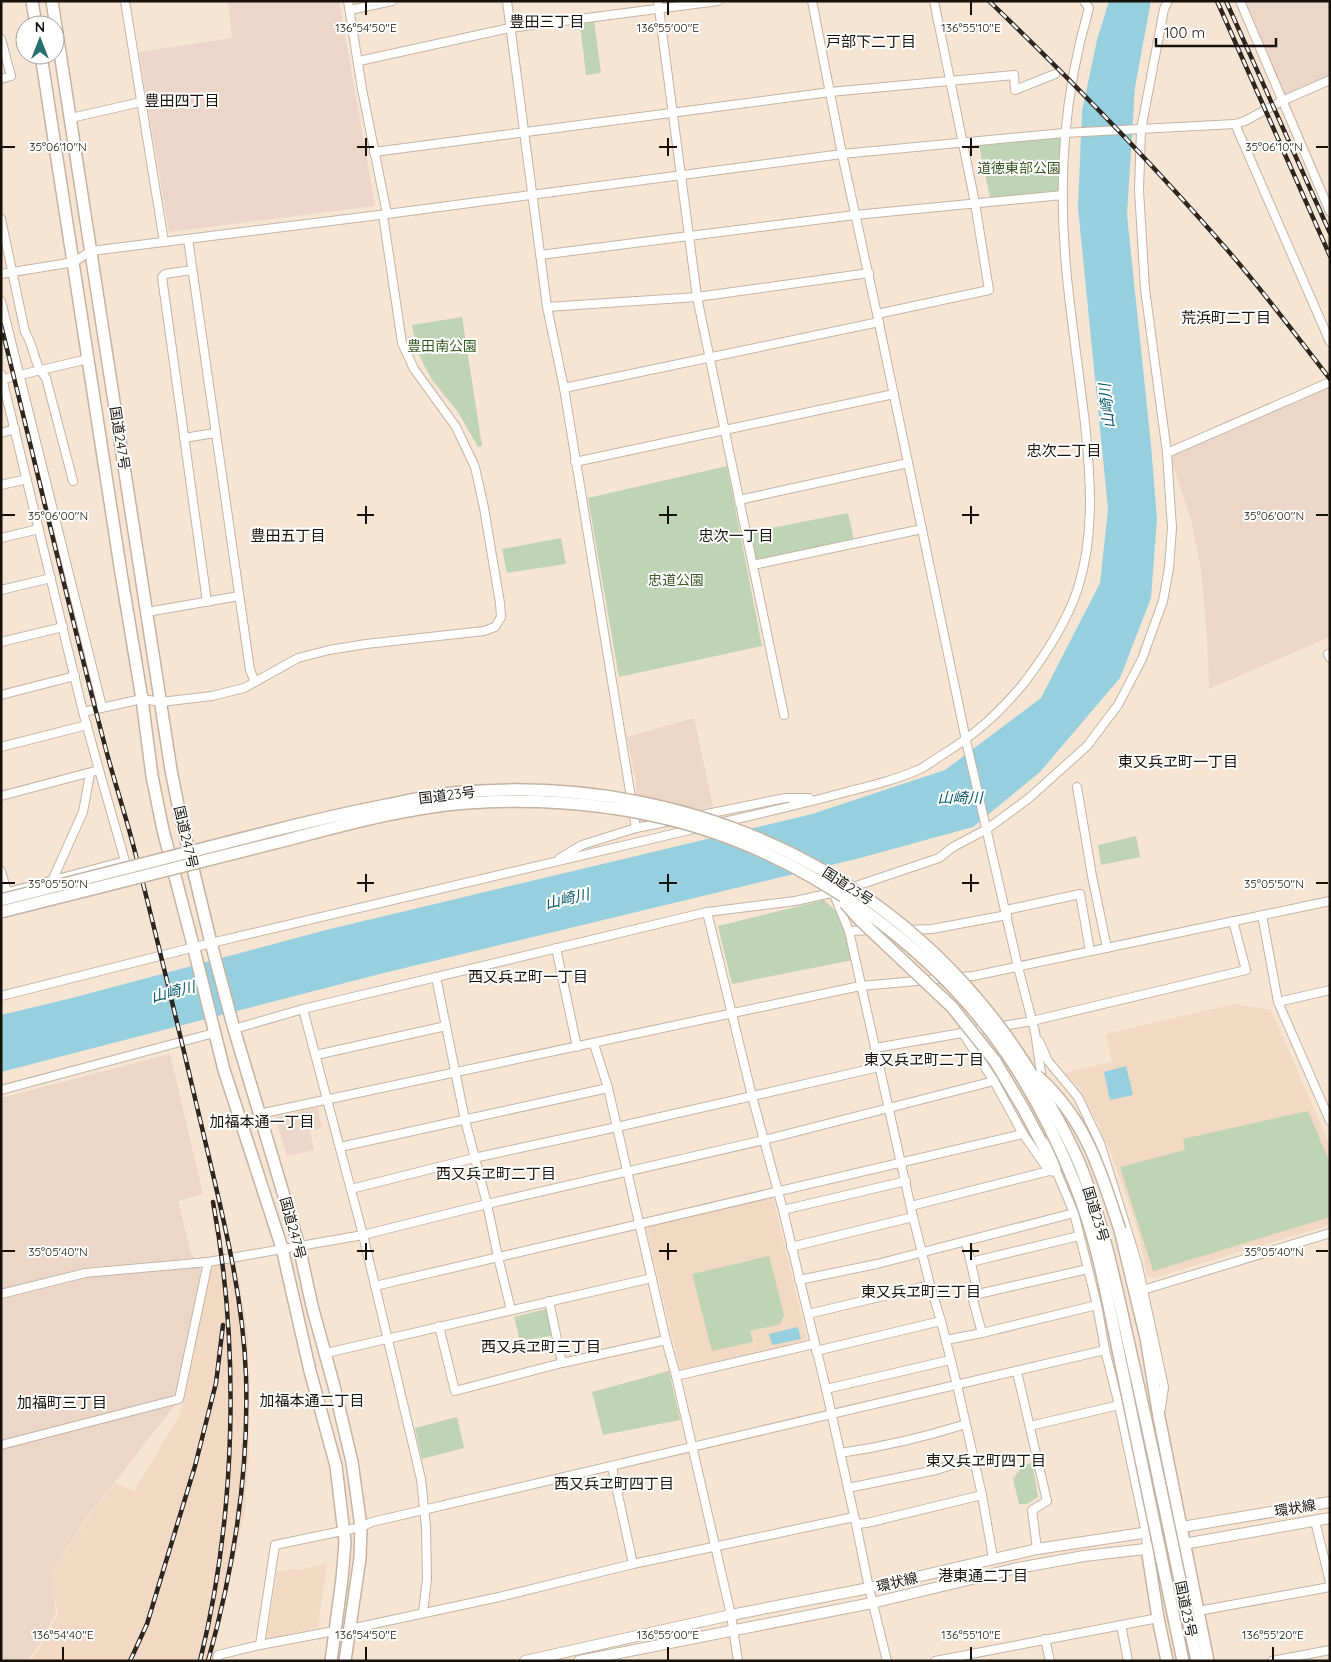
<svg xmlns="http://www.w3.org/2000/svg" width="1331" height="1662" font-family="Quicksand,'Noto Sans JP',sans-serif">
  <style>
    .commercial { fill: #ecd5c9 }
    .industrial { fill: #ebd6c8 }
    .built { fill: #f1d9c3 }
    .green { fill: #bfd3b5 }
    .water { fill: #96d0de }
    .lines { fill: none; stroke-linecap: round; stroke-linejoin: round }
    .minor-casing { stroke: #c4b3a3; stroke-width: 10 }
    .major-casing { stroke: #c4b3a3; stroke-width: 12 }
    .highway-casing { stroke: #c4b3a3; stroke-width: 14 }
    .minor { stroke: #fff; stroke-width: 8 }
    .major { stroke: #fff; stroke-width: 10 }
    .highway { stroke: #fff; stroke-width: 11 }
    .rail-casing { stroke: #2d261f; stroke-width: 4.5 }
    .rail { stroke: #fff; stroke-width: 2.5; stroke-dasharray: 8; stroke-linecap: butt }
    .highway-bridge-casing { stroke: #c4b3a3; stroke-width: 14; stroke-linecap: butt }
    .highway-bridge { stroke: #fff; stroke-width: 11 }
    .ticks { fill: none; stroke: #17110b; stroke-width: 2 }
    .labels { text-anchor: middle; stroke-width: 4; stroke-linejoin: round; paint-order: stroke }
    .park-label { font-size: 14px; fill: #375a22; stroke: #fff }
    .street-label { font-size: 14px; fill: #17110b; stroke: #fff }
    .neighbourhood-label { font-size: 15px; fill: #17110b; stroke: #fff }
    .water-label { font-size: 15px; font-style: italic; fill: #085a6a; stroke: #fff }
    .ticks-label { font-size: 12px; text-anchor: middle; fill: #17110b; stroke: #fff; stroke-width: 4; stroke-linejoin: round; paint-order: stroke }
  </style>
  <rect width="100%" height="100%" fill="#f7e5d4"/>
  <g class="commercial">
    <path d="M 228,1 L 339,1 L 375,206 L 169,232 L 139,52 L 232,38 Z"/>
    <path d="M 318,1107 L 322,1128 L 310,1131 L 314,1150 L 287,1156 L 275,1117 Z"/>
  </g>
  <g class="industrial">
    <path d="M 1246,1 L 1330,1 L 1330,76 L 1284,97 Z"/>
    <path d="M 1330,384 L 1330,637 L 1209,689 L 1207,636 L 1201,570 L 1191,520 L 1170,457 Z"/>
    <path d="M 694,718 L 713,806 L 643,826 L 638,822 L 636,781 L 627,737 Z"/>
    <path d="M 170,1054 L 203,1194 L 178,1201 L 191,1254 L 195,1258 L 83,1268 L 1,1289 L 1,1098 Z"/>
    <path d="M 199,1267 L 201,1269 L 186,1347 L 176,1393 L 173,1396 L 1,1439 L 1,1299 L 85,1278 Z"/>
    <path d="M 175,1405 L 86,1519 L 50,1574 L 56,1612 L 40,1644 L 26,1661 L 1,1661 L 1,1448 Z"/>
  </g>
  <g class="built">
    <path d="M 1234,1004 L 1271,1010 L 1330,1146 L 1330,1225 L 1153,1278 L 1147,1275 L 1138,1231 L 1113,1159 L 1099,1126 L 1079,1087 L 1064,1073 L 1112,1062 L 1106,1034 Z"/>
    <path d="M 771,1197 L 773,1198 L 807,1339 L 805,1342 L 684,1371 L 680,1369 L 646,1228 L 648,1225 Z"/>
    <path d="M 236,1262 L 248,1335 L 249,1455 L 245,1511 L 212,1661 L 30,1661 L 40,1647 L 58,1614 L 50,1575 L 86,1521 L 115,1483 L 134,1491 L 180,1414 L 211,1270 L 215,1266 Z"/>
    <path d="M 327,1563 L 318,1627 L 269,1639 L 267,1637 L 277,1572 L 294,1568 L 296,1571 Z"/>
  </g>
  <g class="green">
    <path d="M 594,20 L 601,73 L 586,75 L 580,23 Z"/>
    <path d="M 1064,133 L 1063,195 L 991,202 L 978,141 Z"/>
    <path d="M 462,317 L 482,446 L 478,447 L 458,412 L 433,381 L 424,365 L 417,350 L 412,325 Z"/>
    <path d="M 727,466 L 762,646 L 619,677 L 588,498 Z"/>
    <path d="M 848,513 L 854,540 L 756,562 L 750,532 Z"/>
    <path d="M 561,538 L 566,564 L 507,573 L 502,549 Z"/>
    <path d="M 1136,836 L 1140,857 L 1101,865 L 1098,845 Z"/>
    <path d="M 824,900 L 840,915 L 847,931 L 853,960 L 732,984 L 718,926 Z"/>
    <path d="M 1308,1111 L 1330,1163 L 1330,1217 L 1153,1271 L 1120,1167 L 1185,1150 L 1183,1139 Z"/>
    <path d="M 769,1256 L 784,1315 L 780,1324 L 750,1331 L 753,1342 L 712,1351 L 692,1274 Z"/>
    <path d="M 550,1308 L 555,1335 L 520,1341 L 514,1317 Z"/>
    <path d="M 669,1371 L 680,1420 L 603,1435 L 592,1392 Z"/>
    <path d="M 457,1417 L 464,1448 L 422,1459 L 415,1428 Z"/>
    <path d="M 1032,1463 L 1038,1497 L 1027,1504 L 1019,1504 L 1013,1479 L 1023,1465 Z"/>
  </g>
  <g class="water">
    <path d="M 1109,1 L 1151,1 L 1135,87 L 1127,215 L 1151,445 L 1157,519 L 1151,598 L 1120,678 L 1040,772 L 973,827 L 860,858 L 380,974 L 1,1072 L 1,1015 L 72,998 L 326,930 L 812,814 L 945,770 L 1041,698 L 1100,583 L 1108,509 L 1078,208 L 1082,111 L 1097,40 Z"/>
    <path d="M 1126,1066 L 1133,1095 L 1110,1100 L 1104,1072 Z"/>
    <path d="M 798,1327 L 801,1339 L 772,1345 L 769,1334 Z"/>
  </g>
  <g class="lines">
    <g class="minor-casing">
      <g id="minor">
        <path d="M 125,1 L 164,242"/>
        <path d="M 348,1 L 362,89 L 387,214"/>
        <path d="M 507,1 L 547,307 L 564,388 L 636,828"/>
        <path d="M 658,1 L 697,297 L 784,715"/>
        <path d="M 812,1 L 842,154 L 877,314 L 967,745 L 1018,967 L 1035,1032 L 1042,1080"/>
        <path d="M 1240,1 L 1330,212"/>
        <path d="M 350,10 L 392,1"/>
        <path d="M 1,39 L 11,76 L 1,79"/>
        <path d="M 359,61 L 510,28 L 718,1"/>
        <path d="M 71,118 L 141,102"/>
        <path d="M 1235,124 L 1330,342"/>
        <path d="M 374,152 L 830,92 L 1014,75 L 1015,90 L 1055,74"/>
        <path d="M 1,219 L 25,332 C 35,347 33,364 46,378 L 73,481"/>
        <path d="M 188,239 L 250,670 L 255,682"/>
        <path d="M 540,255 L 855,215 L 1063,195"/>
        <path d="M 192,270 L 165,274 L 162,277 L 207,602"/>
        <path d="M 1,274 L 74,262 L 91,251 L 387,214 L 842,154 L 1064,133 L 1235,124 L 1245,121 L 1282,101 L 1330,80"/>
        <path d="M 1,301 L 102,707"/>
        <path d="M 547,307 L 697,297 L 869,273"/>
        <path d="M 877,314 L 989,290 L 975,203 L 934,1"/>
        <path d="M 1,374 L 83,712 L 99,770 L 1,796"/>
        <path d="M 3,379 L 88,359"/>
        <path d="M 564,388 L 879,322"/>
        <path d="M 1,433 L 15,429"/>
        <path d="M 184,438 L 215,433"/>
        <path d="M 1167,453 L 1330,382"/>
        <path d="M 575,462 L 894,394"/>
        <path d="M 1,485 L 27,479"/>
        <path d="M 739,500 L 908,463"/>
        <path d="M 1,538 L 39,529"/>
        <path d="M 753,565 L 922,529"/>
        <path d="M 1,590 L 51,578"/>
        <path d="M 147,612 L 239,596"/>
        <path d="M 1,642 L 63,627"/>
        <path d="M 1328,654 L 1330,658"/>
        <path d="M 1,695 L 75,676"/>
        <path d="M 83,712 L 142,699 L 161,702 L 212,696 L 244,688 L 298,658 L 329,650 L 366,644 L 484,631 L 495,627 L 501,617 L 500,603 L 484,508 L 475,467 L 456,427 L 414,369 L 402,343 L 383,215"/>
        <path d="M 1,747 L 87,725"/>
        <path d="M 1077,787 L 1092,876 L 1107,948"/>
        <path d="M 697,816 L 785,798 L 809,798"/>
        <path d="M 719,823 C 763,813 807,803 850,791 C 874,785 898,779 920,769 C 928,765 935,759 942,755 C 976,734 999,713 1024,683 C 1046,654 1067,622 1078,588 C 1094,537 1091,485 1086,433 C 1080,377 1071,322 1066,267 C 1058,177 1064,94 1089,8 L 1084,1"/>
        <path d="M 560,858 L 582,845 L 636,828 L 671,821"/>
        <path d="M 1,871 L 7,892"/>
        <path d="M 52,881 L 83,812 L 90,774"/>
        <path d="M 847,889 L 939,858 L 953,847 L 987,829 L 1028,799 L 1087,746 L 1118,705 L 1142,659 L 1163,601 L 1169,568 L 1172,528 L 1167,453 L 1145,289 L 1139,190 L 1141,130 L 1164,9 L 1168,1"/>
        <path d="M 833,892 L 849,931 L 913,1217 L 930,1285 L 941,1321 L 957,1385 L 982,1495 L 993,1558"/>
        <path d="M 1,894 L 125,861 L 99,770"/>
        <path d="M 1006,910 L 1080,894 L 1090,951"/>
        <path d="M 707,912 L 752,1096 L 783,1210 L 826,1389 L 856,1524 L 869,1588 L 887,1661"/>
        <path d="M 1262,915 L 1278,1002 L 1330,1121"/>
        <path d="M 906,930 L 932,929 L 1007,915"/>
        <path d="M 849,931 L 872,930"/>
        <path d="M 556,948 L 577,1047"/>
        <path d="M 436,977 L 465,1120 L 487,1204 L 498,1257 L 511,1310"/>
        <path d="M 1,996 L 211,943 L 698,828"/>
        <path d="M 1278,1002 L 1330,990"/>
        <path d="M 303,1009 L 363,1235 L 421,1479 L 426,1527 L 427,1579 L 423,1612"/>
        <path d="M 234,1029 L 303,1009 L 707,912 L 795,901 L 836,892"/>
        <path d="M 962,1032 L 994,1081 L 1023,1134 L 1049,1171 L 1056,1172"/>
        <path d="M 1039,1041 L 1048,1061 L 1078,1097 L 1100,1143 L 1137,1262 L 1164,1387 L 1161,1408"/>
        <path d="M 594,1044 L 608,1088 L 666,1340 L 676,1376 L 731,1615 L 738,1661"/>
        <path d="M 875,1048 L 1032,1021 L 1246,970 L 1233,921"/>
        <path d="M 316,1055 L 446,1026"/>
        <path d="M 1,1090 L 214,1033"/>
        <path d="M 259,1114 L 860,986 L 973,976 L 1330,901"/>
        <path d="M 1050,1136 L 1055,1168 L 1074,1213 L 1097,1305 L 1105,1350 L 1119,1405 L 1146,1533 L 1147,1548"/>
        <path d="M 340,1147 L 608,1088"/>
        <path d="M 351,1189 L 474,1158 L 617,1127 L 879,1067"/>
        <path d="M 911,1206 L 1049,1171"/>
        <path d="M 783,1210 L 906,1181"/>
        <path d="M 966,1242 L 978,1294 L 973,1300 L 982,1333"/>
        <path d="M 791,1247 L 913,1217"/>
        <path d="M 971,1262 L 1079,1236"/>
        <path d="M 799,1280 L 877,1264 L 1074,1213"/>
        <path d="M 375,1286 L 1023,1134"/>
        <path d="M 1143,1290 L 1330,1233"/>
        <path d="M 1,1294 L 85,1273 L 208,1262"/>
        <path d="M 978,1294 L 1088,1269"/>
        <path d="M 549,1301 L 562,1363"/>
        <path d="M 808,1314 L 930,1285"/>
        <path d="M 439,1326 L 455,1391 L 562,1363 L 666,1340"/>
        <path d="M 946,1340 L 982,1333 L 1097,1305"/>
        <path d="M 816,1351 L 941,1321"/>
        <path d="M 326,1353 L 652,1278"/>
        <path d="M 1017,1372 L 1047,1501 L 1032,1510 L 1037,1549"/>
        <path d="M 676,1376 L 814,1344"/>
        <path d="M 826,1389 L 950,1360"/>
        <path d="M 1030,1426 L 1119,1405"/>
        <path d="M 1,1445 L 179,1399 L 208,1262 L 363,1235 L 487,1204 L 764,1140 L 994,1081"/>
        <path d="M 840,1453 C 882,1447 925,1437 966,1424"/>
        <path d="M 612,1467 L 633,1564"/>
        <path d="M 848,1488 L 936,1470 L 974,1458"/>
        <path d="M 1315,1521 L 1330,1582"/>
        <path d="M 856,1524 L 867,1523 L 982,1495"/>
        <path d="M 1198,1611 L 1330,1587"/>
        <path d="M 1121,1625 L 1128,1661"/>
        <path d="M 350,1629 L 499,1597 L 633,1564 L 854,1517"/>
        <path d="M 1045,1639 L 1050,1661"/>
        <path d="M 260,1645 L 334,1631"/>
        <path d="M 217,1661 L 218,1655 L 260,1645 L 275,1545 L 361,1527 L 372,1522 L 1105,1350"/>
        <path d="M 935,1661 L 1158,1618"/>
        <path d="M 1272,1661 L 1330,1650"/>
      </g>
    </g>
    <g class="major-casing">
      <g id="major">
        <path d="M 1178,1545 L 1330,1518"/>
        <path d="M 525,1661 L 731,1615 L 869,1588 L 1037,1549 L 1182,1527 L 1330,1502"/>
        <path d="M 579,1661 L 872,1603 L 1013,1569 L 1084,1556 L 1154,1548"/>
      </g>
    </g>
    <g class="highway-casing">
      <g id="highway">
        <path d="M 32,1 L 36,25"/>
        <path d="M 52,1 L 171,770 L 180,815 L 211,943 L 234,1029 L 299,1246 L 312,1306 L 334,1386 L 352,1462 L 361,1527 L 360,1558 L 345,1661"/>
        <path d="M 41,55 L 121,573 L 142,699 L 152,776 L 163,830 L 194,949 L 224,1070 L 282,1248 L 310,1371 L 336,1466 L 345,1542 L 342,1579 L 331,1661"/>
        <path d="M 995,1061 L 1023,1108 L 1055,1168"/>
        <path d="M 1120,1230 L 1146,1338 L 1159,1417 L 1208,1661"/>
        <path d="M 1147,1548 L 1158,1618 L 1167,1661"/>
        <path d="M 1188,1619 L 1197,1661"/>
        <path d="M 1175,1623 L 1183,1661"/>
      </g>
    </g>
    <use href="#minor" class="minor"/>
    <use href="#major" class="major"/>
    <use href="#highway" class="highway"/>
    <g class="rail-casing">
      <g id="rail">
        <path d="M 989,1 C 1071,80 1149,160 1223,245 C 1261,288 1295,334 1330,379"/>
        <path d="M 1217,1 L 1330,256"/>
        <path d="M 1226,1 L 1330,233"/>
        <path d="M 1,325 C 36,465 68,606 105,746 C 114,781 126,816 135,852 C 159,945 181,1039 203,1132 C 222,1213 243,1293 246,1376 C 249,1472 234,1568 208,1661"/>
        <path d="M 130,1661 L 147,1624 L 195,1466 L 216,1383 L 223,1325"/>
        <path d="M 200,1661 C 236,1516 240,1348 213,1202"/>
      </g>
    </g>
    <use href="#rail" class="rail"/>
    <g class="highway-bridge-casing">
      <g id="highway-bridge">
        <path d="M 1,900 C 90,878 179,855 268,832 C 307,822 346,813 386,805 C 411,800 436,794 462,792 C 700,773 922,882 1041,1090 C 1057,1117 1073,1145 1084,1175 C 1106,1234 1118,1296 1132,1358 C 1152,1445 1170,1532 1188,1619"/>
        <path d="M 845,903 L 860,920 L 952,1007 L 995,1061"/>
        <path d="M 1,912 C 92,889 183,866 275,843 C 337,827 402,808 467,803 C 540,798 616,804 687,824 C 811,859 934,947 1007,1054 C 1034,1094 1056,1137 1074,1182 C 1098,1240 1108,1303 1121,1364 C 1139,1450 1157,1536 1175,1623"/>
        <path d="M 1037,1076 C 1086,1119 1100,1170 1120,1230"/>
      </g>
    </g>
    <use href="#highway-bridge" class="highway-bridge"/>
  </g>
  <path class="ticks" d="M 366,2 L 366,15M 668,2 L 668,15M 971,2 L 971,15M 366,138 L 366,156M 668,138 L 668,156M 971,138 L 971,156M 2,147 L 15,147M 357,147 L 374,147M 659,147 L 677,147M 962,147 L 979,147M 1316,147 L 1328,147M 366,506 L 366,524M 668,506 L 668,524M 971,506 L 971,524M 2,515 L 15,515M 357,515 L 374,515M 659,515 L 677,515M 962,515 L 979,515M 1316,515 L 1328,515M 366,874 L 366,892M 668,874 L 668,892M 971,874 L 971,892M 2,883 L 15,883M 357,883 L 374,883M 659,883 L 677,883M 962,883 L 979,883M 1316,883 L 1328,883M 366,1243 L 366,1260M 668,1243 L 668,1260M 971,1243 L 971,1260M 2,1251 L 15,1251M 357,1251 L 374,1251M 659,1251 L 677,1251M 962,1251 L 979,1251M 1316,1251 L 1328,1251M 63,1647 L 63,1660M 366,1647 L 366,1660M 668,1647 L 668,1660M 971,1647 L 971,1660M 1273,1647 L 1273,1660"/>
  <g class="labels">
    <g class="park-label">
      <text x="1019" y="173">道徳東部公園</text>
      <text x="442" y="351">豊田南公園</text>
      <text x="676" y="585">忠道公園</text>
    </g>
    <g class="street-label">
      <text transform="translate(120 438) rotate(81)" y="5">国道247号</text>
      <text transform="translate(447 795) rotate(-7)" y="5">国道23号</text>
      <text transform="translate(186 837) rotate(77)" y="5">国道247号</text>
      <text transform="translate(848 886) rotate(33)" y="5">国道23号</text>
      <text transform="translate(1096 1214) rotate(73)" y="5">国道23号</text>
      <text transform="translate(293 1228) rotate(75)" y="5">国道247号</text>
      <text transform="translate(1295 1508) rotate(-10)" y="5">環状線</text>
      <text transform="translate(897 1582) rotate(-14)" y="5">環状線</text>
      <text transform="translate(1186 1609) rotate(78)" y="5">国道23号</text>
    </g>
    <g class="neighbourhood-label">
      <text x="547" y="27">豊田三丁目</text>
      <text x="871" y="47">戸部下二丁目</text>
      <text x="182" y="106">豊田四丁目</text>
      <text x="1226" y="323">荒浜町二丁目</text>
      <text x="1064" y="456">忠次二丁目</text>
      <text x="288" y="541">豊田五丁目</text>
      <text x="736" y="541">忠次一丁目</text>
      <text x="1178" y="767">東又兵ヱ町一丁目</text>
      <text x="528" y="982">西又兵ヱ町一丁目</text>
      <text x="924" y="1065">東又兵ヱ町二丁目</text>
      <text x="262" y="1127">加福本通一丁目</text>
      <text x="496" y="1179">西又兵ヱ町二丁目</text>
      <text x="921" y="1297">東又兵ヱ町三丁目</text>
      <text x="541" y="1352">西又兵ヱ町三丁目</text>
      <text x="312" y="1406">加福本通二丁目</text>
      <text x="62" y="1408">加福町三丁目</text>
      <text x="986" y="1466">東又兵ヱ町四丁目</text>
      <text x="614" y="1489">西又兵ヱ町四丁目</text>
      <text x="983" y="1581">港東通二丁目</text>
    </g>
    <g class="water-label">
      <text transform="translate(1107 406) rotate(-96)" y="5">山崎川</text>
      <text x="960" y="803">山崎川</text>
      <text transform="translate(567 899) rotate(-13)" y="5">山崎川</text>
      <text transform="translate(173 992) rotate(-14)" y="5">山崎川</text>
    </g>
  </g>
  <g class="ticks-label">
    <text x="366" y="32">136°54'50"E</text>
    <text x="668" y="32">136°55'00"E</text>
    <text x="971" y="32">136°55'10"E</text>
    <text x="58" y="151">35°06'10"N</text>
    <text x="1274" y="151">35°06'10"N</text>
    <text x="58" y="520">35°06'00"N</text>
    <text x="1274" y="520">35°06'00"N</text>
    <text x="58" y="888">35°05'50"N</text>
    <text x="1274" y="888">35°05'50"N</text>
    <text x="58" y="1256">35°05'40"N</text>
    <text x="1274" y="1256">35°05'40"N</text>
    <text x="63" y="1639">136°54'40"E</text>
    <text x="366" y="1639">136°54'50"E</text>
    <text x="668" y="1639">136°55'00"E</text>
    <text x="971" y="1639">136°55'10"E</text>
    <text x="1273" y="1639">136°55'20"E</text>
  </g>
  <rect width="1331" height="1662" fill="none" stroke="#17110b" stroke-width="5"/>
  <g transform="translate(40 40)"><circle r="24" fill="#ffffff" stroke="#a2a09d"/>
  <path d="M0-4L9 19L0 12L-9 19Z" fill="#267170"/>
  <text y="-8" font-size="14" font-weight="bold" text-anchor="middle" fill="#17110b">N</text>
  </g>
  <path d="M1156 38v8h120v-8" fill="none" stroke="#17110b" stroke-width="2.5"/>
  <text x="1164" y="38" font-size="15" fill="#17110b" stroke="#ffffff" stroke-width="4" paint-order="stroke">100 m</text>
</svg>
